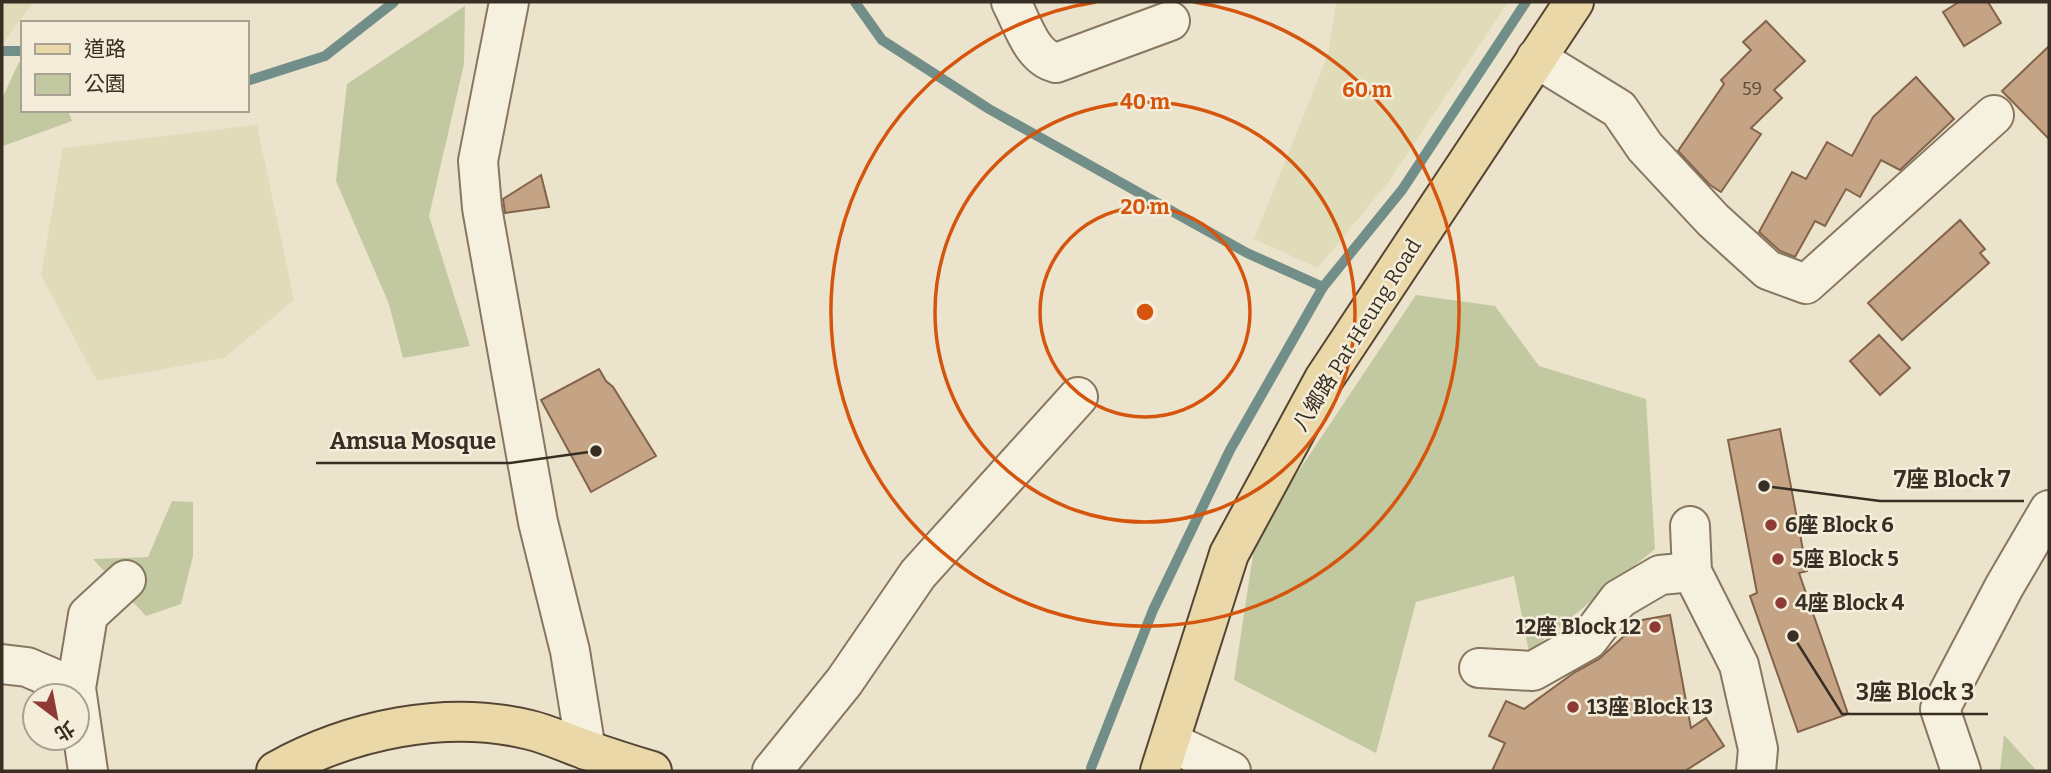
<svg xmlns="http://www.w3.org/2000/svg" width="2051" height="773" font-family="Bitter,'Noto Sans TC',serif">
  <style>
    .farmland { fill: #e0dcb9 }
    .green { fill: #c2c9a0 }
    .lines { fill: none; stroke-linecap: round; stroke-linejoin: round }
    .stream { stroke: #728e89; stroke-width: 10 }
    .building { fill: #c5a385; stroke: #836349; stroke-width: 2 }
    .minor-casing { stroke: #877761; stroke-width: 42 }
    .major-casing { stroke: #554534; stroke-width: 42 }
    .minor { stroke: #f6f0de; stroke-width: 38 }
    .major { stroke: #ead8a8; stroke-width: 38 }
    .ring { fill: none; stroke: #d6550e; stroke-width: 3.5 }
    .poi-dot { fill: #903a36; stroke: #f3edda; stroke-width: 2.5 }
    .labels { text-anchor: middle; stroke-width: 5; stroke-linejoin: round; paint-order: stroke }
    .number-label { font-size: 18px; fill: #5c4b3c }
    .street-label { font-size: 21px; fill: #392e23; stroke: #f3edda }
    .poi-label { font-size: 21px; font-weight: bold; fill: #392e23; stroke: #f3edda; text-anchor: start }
    .centre { fill: #d6550e; stroke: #f3edda; stroke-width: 3.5 }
    .ring-label { font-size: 21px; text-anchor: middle; font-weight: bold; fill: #d6550e; stroke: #f3edda; stroke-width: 5; stroke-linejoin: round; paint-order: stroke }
    .leader { fill: none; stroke: #392e23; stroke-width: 2.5 }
    .callout-dot { fill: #392e23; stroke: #f3edda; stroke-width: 2.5 }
    .callout-label { font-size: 23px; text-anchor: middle; font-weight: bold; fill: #392e23; stroke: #f3edda; stroke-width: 5; stroke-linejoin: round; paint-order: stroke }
  </style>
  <rect width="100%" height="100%" fill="#ebe3cb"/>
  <g class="farmland">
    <path d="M 2,2 L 34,2 L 2,44 Z"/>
    <path d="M 1336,2 L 1508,2 L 1389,181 L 1318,268 L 1254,239 L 1328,55 Z"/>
    <path d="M 257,125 L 294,300 L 224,358 L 97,381 L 41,275 L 63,148 Z"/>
  </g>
  <g class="green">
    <path d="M 465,6 L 464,64 L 429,216 L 470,346 L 403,358 L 389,304 L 336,181 L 347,84 Z"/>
    <path d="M 19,62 L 23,64 L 23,110 L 68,110 L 72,121 L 3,146 L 2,99 Z"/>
    <path d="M 1416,295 L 1495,306 L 1539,366 L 1646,399 L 1655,549 L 1529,652 L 1514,576 L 1416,602 L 1376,753 L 1234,680 L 1256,535 Z"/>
    <path d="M 172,501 L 193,502 L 193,556 L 181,604 L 146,616 L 93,559 L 148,557 Z"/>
    <path d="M 2004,735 L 2037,771 L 2000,771 Z"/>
  </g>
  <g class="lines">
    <g class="stream">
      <path d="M 855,2 L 882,40 L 989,109 L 1247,253 L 1323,287"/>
      <path d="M 2,51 L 23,51"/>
      <path d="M 247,81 L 325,56 L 394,2"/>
      <path d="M 1091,768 L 1153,610 L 1230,450 L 1323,287 L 1402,190 L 1526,2"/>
    </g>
  </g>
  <g class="building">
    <path d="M 1959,2 L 1988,2 L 2001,23 L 1964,46 L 1943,12 Z"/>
    <path d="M 1766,21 L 1805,61 L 1774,90 L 1782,98 L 1751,128 L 1761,134 L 1721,192 L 1710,185 L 1678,151 L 1724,84 L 1721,80 L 1751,50 L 1743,42 Z"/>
    <path d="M 2049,46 L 2049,139 L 2002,91 Z"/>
    <path d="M 1916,77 L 1954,119 L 1900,170 L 1881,160 L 1860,197 L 1846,189 L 1825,226 L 1815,221 L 1795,257 L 1780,251 L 1759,232 L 1792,172 L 1806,179 L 1827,142 L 1852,156 L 1873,117 Z"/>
    <path d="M 541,175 L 549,207 L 505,213 L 503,199 Z"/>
    <path d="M 1960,220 L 1985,249 L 1980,253 L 1989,263 L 1902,340 L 1868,303 Z"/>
    <path d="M 1879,335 L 1910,368 L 1880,395 L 1850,361 Z"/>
    <path d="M 599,369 L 606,381 L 613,387 L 656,456 L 591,492 L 541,400 Z"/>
    <path d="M 1780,429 L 1807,571 L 1799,573 L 1848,714 L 1798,732 L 1750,596 L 1757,593 L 1728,440 Z"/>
    <path d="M 1670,615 L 1691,728 L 1706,718 L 1724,746 L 1685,771 L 1492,771 L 1505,743 L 1489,736 L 1506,701 L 1524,709 L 1575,672 L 1599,659 L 1624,636 L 1638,633 L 1636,621 Z"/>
  </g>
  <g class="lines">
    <g class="minor-casing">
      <g id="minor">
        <path d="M 509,2 L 478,161 L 482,208 L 538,522 L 570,651 L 586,750"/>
        <path d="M 1011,2 C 1022,22 1031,57 1056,63 L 1170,21"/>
        <path d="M 1536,58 L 1619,109 L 1645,147 L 1713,220 L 1768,270 L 1806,284 L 1994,115"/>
        <path d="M 1690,526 L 1692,572 L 1739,665 L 1758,749 L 1756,771"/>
        <path d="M 2,664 L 27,667 L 76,688"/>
        <path d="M 1479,668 L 1533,671 L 1588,640 L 1619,599 L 1660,575 L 1692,572"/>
        <path d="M 1170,742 L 1231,771"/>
        <path d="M 88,771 L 76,688 L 88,615 L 126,580"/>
        <path d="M 772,771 L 844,682 L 918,574 L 1078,397"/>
        <path d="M 1961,771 L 1940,709 L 2004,587 L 2049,510"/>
      </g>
    </g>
    <g class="major-casing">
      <g id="major">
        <path d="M 276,771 C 350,730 446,709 530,730 C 547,734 564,742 581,748 C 604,756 628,764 652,771"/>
        <path d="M 1160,771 L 1229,554 L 1324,379 L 1574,2"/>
      </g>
    </g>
    <use href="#minor" class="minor"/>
    <use href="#major" class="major"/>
  </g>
  <g class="ring">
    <circle cx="1145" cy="312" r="105"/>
    <circle cx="1145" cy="312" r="210"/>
    <path d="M1194 2A314 314 0 1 1 1096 2"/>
  </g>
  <g class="poi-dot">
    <circle cx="1771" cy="525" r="7"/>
    <circle cx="1778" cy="559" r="7"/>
    <circle cx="1781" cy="603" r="7"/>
    <circle cx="1655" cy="627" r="7"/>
    <circle cx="1573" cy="707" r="7"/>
  </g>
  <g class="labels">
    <g class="number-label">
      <text x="1752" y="95">59</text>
    </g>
    <g class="street-label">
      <text transform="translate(1357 335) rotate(-58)" y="7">八鄉路 Pat Heung Road</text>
    </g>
    <g class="poi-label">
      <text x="1785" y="532">6座 Block 6</text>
      <text x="1792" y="566">5座 Block 5</text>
      <text x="1795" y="610">4座 Block 4</text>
      <text x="1641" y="634" text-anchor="end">12座 Block 12</text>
      <text x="1587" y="714">13座 Block 13</text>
    </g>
  </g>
  <circle cx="1145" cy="312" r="10" class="centre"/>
  <g class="ring-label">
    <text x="1367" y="97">60 m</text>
    <text x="1145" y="109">40 m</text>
    <text x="1145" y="214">20 m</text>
  </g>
  <path class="leader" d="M596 451L510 463H316M1764 486L1880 501H2024M1793 636L1842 714H1988"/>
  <g class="callout-dot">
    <circle cx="596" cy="451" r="7"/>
    <circle cx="1764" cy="486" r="7"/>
    <circle cx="1793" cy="636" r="7"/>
  </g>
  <g class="callout-label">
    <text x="413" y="449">Amsua Mosque</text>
    <text x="1952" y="487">7座 Block 7</text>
    <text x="1915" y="700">3座 Block 3</text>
  </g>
  <rect width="2051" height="773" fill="none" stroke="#392e23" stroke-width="7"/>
  <rect x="21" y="21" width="228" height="91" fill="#f3edda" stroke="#a9a191" stroke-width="2"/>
  <rect x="35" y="44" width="35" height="10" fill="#ead8a8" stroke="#a9a191" stroke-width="2"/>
  <text x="84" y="56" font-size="21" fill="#392e23">道路</text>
  <rect x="35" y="74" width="35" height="21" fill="#c2c9a0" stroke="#a9a191" stroke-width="2"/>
  <text x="84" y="91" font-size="21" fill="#392e23">公園</text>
  <g transform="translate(56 717) rotate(148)"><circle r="33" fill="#f3edda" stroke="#a9a191" stroke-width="2"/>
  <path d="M0-5L12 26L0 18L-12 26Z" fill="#903a36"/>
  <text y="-10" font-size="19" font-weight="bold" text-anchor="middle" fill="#392e23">北</text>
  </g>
</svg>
